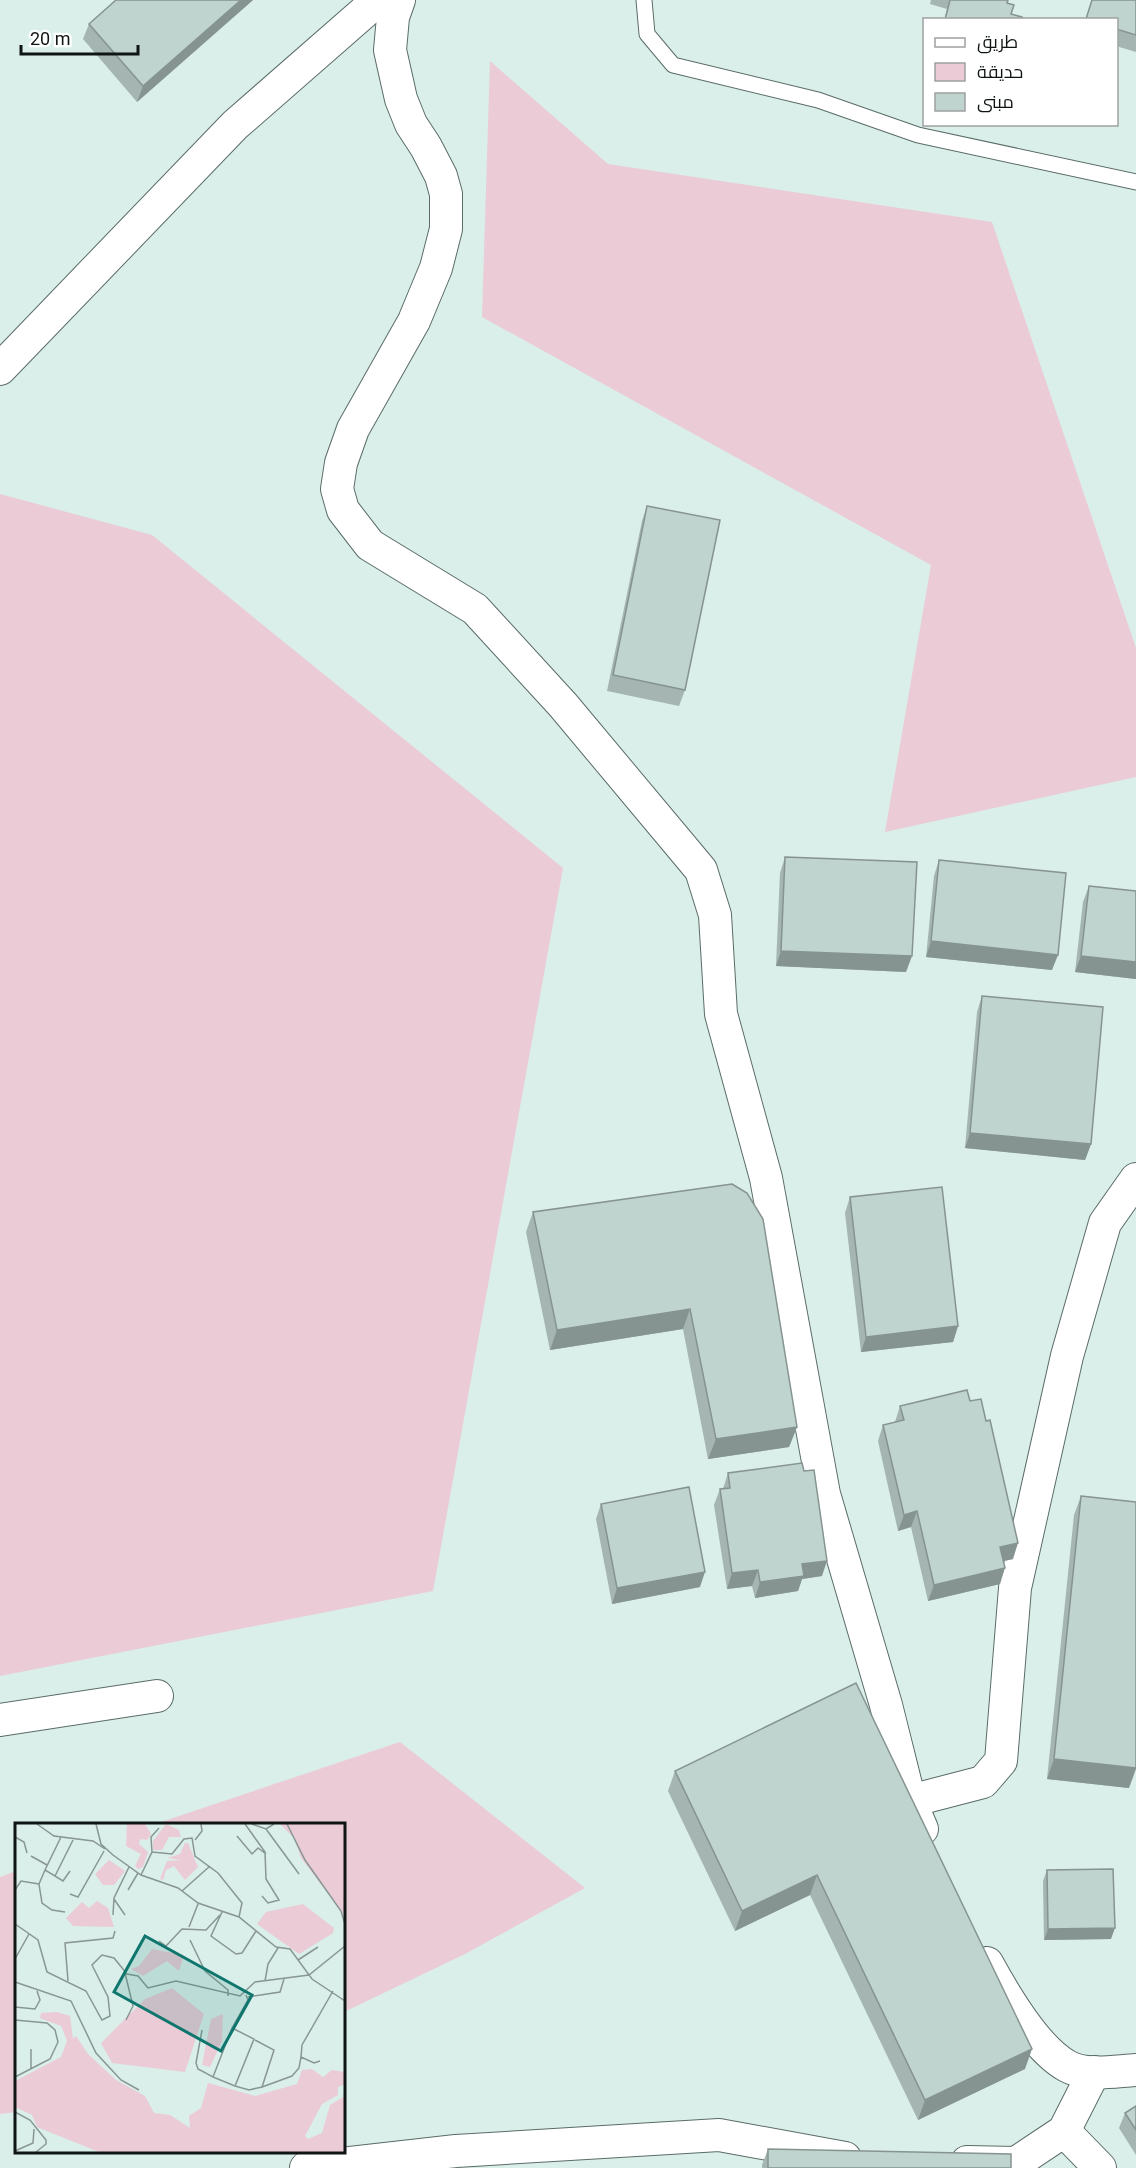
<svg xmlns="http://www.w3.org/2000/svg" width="1136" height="2168" font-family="Roboto,Cairo,sans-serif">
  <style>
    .green { fill: #ebcbd6 }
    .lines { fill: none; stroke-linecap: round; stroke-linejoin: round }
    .service-casing { stroke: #5a6c68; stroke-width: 17 }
    .minor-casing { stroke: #5a6c68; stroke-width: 34 }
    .service { stroke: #fff; stroke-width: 15 }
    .minor { stroke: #fff; stroke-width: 32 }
    .wall { fill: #a4b5b2 }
    .shaded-wall { fill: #869491 }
    .building { fill: #bfd3cf; stroke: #869491; stroke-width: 1.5 }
    .inset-road { fill: none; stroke: #889794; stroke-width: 1.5 }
    .view { fill: #0f766e; fill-opacity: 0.15; stroke: #0f766e; stroke-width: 3 }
    .inset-edge { fill: none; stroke: #0e1514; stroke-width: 3 }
  </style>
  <rect width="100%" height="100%" fill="#daeeea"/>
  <g class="green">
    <path d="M 490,61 L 608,164 L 992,222 L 1136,648 L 1136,777 L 885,832 L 931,565 L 482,317 Z"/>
    <path d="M 0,494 L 152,535 L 563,868 L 433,1591 L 0,1676 Z"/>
    <path d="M 400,1742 L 585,1888 L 465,1954 L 344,2012 L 344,1824 L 155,1824 Z"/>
    <path d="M 16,1871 L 16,2112 L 0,2114 L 0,1877 Z"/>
  </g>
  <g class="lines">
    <g class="service-casing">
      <path id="service" d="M 644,0 L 647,34 L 673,65 L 818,100 L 918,135 L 1136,182"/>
    </g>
    <g class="minor-casing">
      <g id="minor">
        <path d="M 399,0 L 393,17 L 390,50 L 401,99 L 411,124 L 426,147 L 441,176 L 446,194 L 446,229 L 436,268 L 414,321 L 353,429 L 341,463 L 337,489 L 343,510 L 370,545 L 475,609 L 563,705 L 701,870 L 715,915 L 721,1014 L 766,1178 L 824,1494 L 886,1705 L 910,1801 L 922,1829"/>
        <path d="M 0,369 L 235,125 L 378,0"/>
        <path d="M 0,1720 L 157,1696"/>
        <path d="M 910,1801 L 983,1782 L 1001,1761 L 1015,1588 L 1067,1356 L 1105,1223 L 1136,1179"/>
        <path d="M 987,1963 C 1004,1994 1035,2048 1067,2066 C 1086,2077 1115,2071 1136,2070"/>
        <path d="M 1064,2131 L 1100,2168"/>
        <path d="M 967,2162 L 1016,2163 L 1064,2131 L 1094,2072"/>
        <path d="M 306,2168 L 456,2151 L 719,2135 L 845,2158"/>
      </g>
    </g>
    <use href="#service" class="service"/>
    <use href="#minor" class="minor"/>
  </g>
  <g class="wall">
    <path d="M 253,0 L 137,102 L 83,39 L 89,24 Z"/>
    <path d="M 931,0 L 1008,0 L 1007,3 L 1011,14 L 1021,20 L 944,20 L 947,9 L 930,4 Z"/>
    <path d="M 1092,0 L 1136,0 L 1136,52 L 1116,46 L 1116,20 L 1085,20 Z"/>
    <path d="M 647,506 L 685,690 L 679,706 L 607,691 L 642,521 Z"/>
    <path d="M 785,857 L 906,972 L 776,966 L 780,873 Z"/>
    <path d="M 939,860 L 1052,970 L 926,957 L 934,876 Z"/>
    <path d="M 1089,886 L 1136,891 L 1136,979 L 1075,972 L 1083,902 Z"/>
    <path d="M 982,996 L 1091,1144 L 1085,1160 L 965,1148 L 977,1012 Z"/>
    <path d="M 732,1184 L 797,1427 L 789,1447 L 708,1459 L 683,1329 L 550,1350 L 526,1232 L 533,1212 Z"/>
    <path d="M 850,1197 L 958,1326 L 953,1342 L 861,1352 L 845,1213 Z"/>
    <path d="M 970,1401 L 1013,1559 L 1004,1561 L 1000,1584 L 928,1601 L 911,1527 L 898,1531 L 878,1441 L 883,1425 L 895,1422 L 900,1406 Z"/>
    <path d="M 728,1473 L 822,1576 L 802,1579 L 798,1591 L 755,1598 L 752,1586 L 727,1589 L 714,1505 L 720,1489 L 723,1489 Z"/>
    <path d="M 1081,1496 L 1129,1788 L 1047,1779 L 1074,1515 Z"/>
    <path d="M 601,1504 L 700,1587 L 612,1604 L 596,1519 Z"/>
    <path d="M 856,1683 L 1025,2069 L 918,2120 L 810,1895 L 735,1931 L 668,1791 L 675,1771 Z"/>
    <path d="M 1047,1870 L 1111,1939 L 1044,1940 L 1043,1881 Z"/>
    <path d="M 1136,2106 L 1136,2155 L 1119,2128 L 1125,2113 Z"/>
    <path d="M 768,2149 L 1011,2168 L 762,2168 L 762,2165 Z"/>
  </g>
  <g class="shaded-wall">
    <path d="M 241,0 L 253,0 L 137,102 L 143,86 Z"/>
    <path d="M 931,941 L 1058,955 L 1052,970 L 926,957 Z"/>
    <path d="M 781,951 L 912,956 L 906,972 L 776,966 Z"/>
    <path d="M 1081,956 L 1136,962 L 1136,979 L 1075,972 Z"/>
    <path d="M 970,1133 L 1091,1144 L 1085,1160 L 965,1148 Z"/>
    <path d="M 690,1309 L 683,1329 L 550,1350 L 557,1330 Z"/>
    <path d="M 958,1326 L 953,1342 L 861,1352 L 866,1337 Z"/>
    <path d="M 797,1427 L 789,1447 L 708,1459 L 716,1439 Z"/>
    <path d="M 917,1511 L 911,1527 L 898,1531 L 904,1515 Z"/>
    <path d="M 1018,1543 L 1013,1559 L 995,1563 L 1000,1547 Z"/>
    <path d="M 827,1561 L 822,1576 L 802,1579 L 798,1591 L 755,1598 L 760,1582 L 802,1564 Z"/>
    <path d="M 1005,1568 L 1000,1584 L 928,1601 L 934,1585 Z"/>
    <path d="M 758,1570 L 752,1586 L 727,1589 L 732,1573 Z"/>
    <path d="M 705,1572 L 700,1587 L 612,1604 L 617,1588 Z"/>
    <path d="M 1054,1759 L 1136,1768 L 1136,1769 L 1129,1788 L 1047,1779 Z"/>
    <path d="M 817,1875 L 810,1895 L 735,1931 L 742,1911 Z"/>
    <path d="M 1115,1928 L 1111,1939 L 1044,1940 L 1048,1929 Z"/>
    <path d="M 1032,2049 L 1025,2069 L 918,2120 L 925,2100 Z"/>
  </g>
  <g class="building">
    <path d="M 116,0 L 241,0 L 143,86 L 89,24 Z"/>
    <path d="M 950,0 L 1008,0 L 1007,3 L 1014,5 L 1011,14 L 1022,17 L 1021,20 L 945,20 Z"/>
    <path d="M 1092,0 L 1136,0 L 1136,35 L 1116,29 L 1116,20 L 1086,19 Z"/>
    <path d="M 647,506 L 720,520 L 685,690 L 613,675 Z"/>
    <path d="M 785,857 L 917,862 L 912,956 L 781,951 Z"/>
    <path d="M 939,860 L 1066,873 L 1058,955 L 931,941 Z"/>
    <path d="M 1089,886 L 1136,891 L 1136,962 L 1081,956 Z"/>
    <path d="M 982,996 L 1103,1007 L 1091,1144 L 970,1133 Z"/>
    <path d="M 732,1184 L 747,1193 L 763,1219 L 797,1427 L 716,1439 L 690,1309 L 557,1330 L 533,1212 Z"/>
    <path d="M 942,1187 L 958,1326 L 866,1337 L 850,1197 Z"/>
    <path d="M 967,1390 L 970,1401 L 981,1399 L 986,1421 L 990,1420 L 1018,1543 L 1000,1547 L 1005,1568 L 934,1585 L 917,1511 L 904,1515 L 883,1425 L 904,1420 L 900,1406 Z"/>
    <path d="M 802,1463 L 804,1471 L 814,1470 L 827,1561 L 802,1564 L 804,1576 L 760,1582 L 758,1570 L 732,1573 L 720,1489 L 730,1488 L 728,1473 Z"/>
    <path d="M 689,1487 L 705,1572 L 617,1588 L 601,1504 Z"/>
    <path d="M 1081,1496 L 1136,1502 L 1136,1768 L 1054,1759 Z"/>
    <path d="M 856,1683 L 1032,2049 L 925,2100 L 817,1875 L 742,1911 L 675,1771 Z"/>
    <path d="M 1113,1869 L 1115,1928 L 1048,1929 L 1047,1870 Z"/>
    <path d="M 1136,2106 L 1136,2130 L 1125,2113 Z"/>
    <path d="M 768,2149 L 1011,2154 L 1011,2168 L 768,2168 Z"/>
  </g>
  <g transform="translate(15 1823)">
    <rect width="330" height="330" fill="#daeeea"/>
    <path d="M 112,1 L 130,1 L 136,11 L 132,17 L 125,16 L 124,21 L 133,29 L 128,44 L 123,46 L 120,43 L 126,31 L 111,23 ZM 151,1 L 164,7 L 166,14 L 154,14 L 147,27 L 138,27 L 138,18 ZM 265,1 L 330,1 L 330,93 L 286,35 L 279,15 ZM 170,20 L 173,20 L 183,44 L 170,57 L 159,43 L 151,47 L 148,57 L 145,56 L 152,38 L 167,37 L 152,35 L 165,31 ZM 94,37 L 110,48 L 99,62 L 88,62 L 80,51 ZM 82,78 L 93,85 L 99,104 L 58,103 L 51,95 L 67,79 L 74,85 ZM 288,81 L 319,105 L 318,110 L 284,131 L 242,101 L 251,89 ZM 137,126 L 169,132 L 164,148 L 152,138 L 128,153 L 116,146 L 124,143 ZM 157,165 L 189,191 L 170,249 L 97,240 L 86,220 L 130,176 ZM 42,189 L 55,193 L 58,216 L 61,213 L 73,231 L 101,257 L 130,273 L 139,290 L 155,292 L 175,305 L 174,293 L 186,285 L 193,260 L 240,273 L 282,261 L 287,247 L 297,246 L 308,254 L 317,247 L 330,249 L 330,261 L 323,264 L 323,272 L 307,281 L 290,313 L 293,316 L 307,310 L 315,282 L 330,273 L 330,329 L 84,329 L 22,304 L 17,292 L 0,284 L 0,258 L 46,234 L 52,218 L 49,210 L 46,203 L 25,195 L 26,190 ZM 208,191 L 207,218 L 195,244 L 187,242 L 196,196 Z" fill="#ebcbd6"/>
    <path class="inset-road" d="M 22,1 L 39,13 L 78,18 L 90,26M 81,1 L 86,21 L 98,32 L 126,52 L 163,65 L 183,80 L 224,94 L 261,124 L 275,126 L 297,156 L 330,178M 230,1 L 250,29 L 251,56 L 264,77 L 253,80 L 247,73M 237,1 L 251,6 L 259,1M 272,1 L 290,37 L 326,88 L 330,101M 251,6 L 284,51M 222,13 L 237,31 L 243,25 L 251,31M 0,14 L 9,19 L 12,30M 46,14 L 30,47 L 48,58 L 55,48M 180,17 L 187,8 L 186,1M 137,29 L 157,31 L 169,16 L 177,15 L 180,33 L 203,50 L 227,80 L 224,94M 16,33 L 32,42M 30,47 L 24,61 L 27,80 L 37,87 L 50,89M 126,52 L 137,29 L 136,14 L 144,5M 40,53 L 58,17M 0,67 L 6,58 L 24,61M 113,67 L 123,50M 167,68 L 195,43M 55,71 L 63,74 L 89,28M 99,76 L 110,92M 207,89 L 196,113 L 221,131 L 227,130 L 241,108M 98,92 L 99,75 L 114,44M 0,101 L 23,117 L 32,149 L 71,168 L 87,197 L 95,193 L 93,174 L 77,142 L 87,132 L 99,135 L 112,151 L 123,153 L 133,165 L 161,158 L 225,173 L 240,159 L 294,152 L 330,123M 174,104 L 183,81M 175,117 L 190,148 L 213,167 L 213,173M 144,118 L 151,123 L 167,106 L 191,107 L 205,92M 0,136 L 14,111M 283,137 L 303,124M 110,150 L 118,183 L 111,197M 53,158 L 50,120 L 98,115 L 100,108M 250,158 L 253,141 L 263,125M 0,159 L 56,178 L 81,230 L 106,257 L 124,267M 233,174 L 265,169 L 269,156M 0,184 L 20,186 L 25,177 L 22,168M 0,197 L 32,200 L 40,207 L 43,219 L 35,236 L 0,254M 187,207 L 181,240 L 183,246 L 198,254 L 217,205 L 233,177 L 231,172M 305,238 L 299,240 L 286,234 L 287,222 L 318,168M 16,246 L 16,226M 198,254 L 220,263 L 239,216 L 217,205M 220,263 L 234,267 L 247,264 L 259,227 L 240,217M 247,264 L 277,253 L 284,245 L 286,234M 0,289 L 15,297 L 31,317 L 31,321 L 21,329M 0,328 L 18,320 L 19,306"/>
    <path class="view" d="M 130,113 L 237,172 L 206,228 L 99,169 Z"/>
    <rect width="330" height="330" class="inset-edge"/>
  </g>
  <rect x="923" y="18" width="195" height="108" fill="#ffffff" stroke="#9fa1a1" stroke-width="1.5"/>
  <rect x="935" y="38" width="30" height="9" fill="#ffffff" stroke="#9fa1a1" stroke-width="1.5"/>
  <text x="977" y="48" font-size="18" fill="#0e1514">طريق</text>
  <rect x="935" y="63" width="30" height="18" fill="#ebcbd6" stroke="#9fa1a1" stroke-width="1.5"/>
  <text x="977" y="78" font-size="18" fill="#0e1514">حديقة</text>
  <rect x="935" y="93" width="30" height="18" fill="#bfd3cf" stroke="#9fa1a1" stroke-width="1.5"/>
  <text x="977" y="108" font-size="18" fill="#0e1514">مبنى</text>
  <path d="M21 45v9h117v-9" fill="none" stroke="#0e1514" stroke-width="3"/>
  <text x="30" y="45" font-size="18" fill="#0e1514" stroke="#ffffff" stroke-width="4.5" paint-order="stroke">20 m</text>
</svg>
